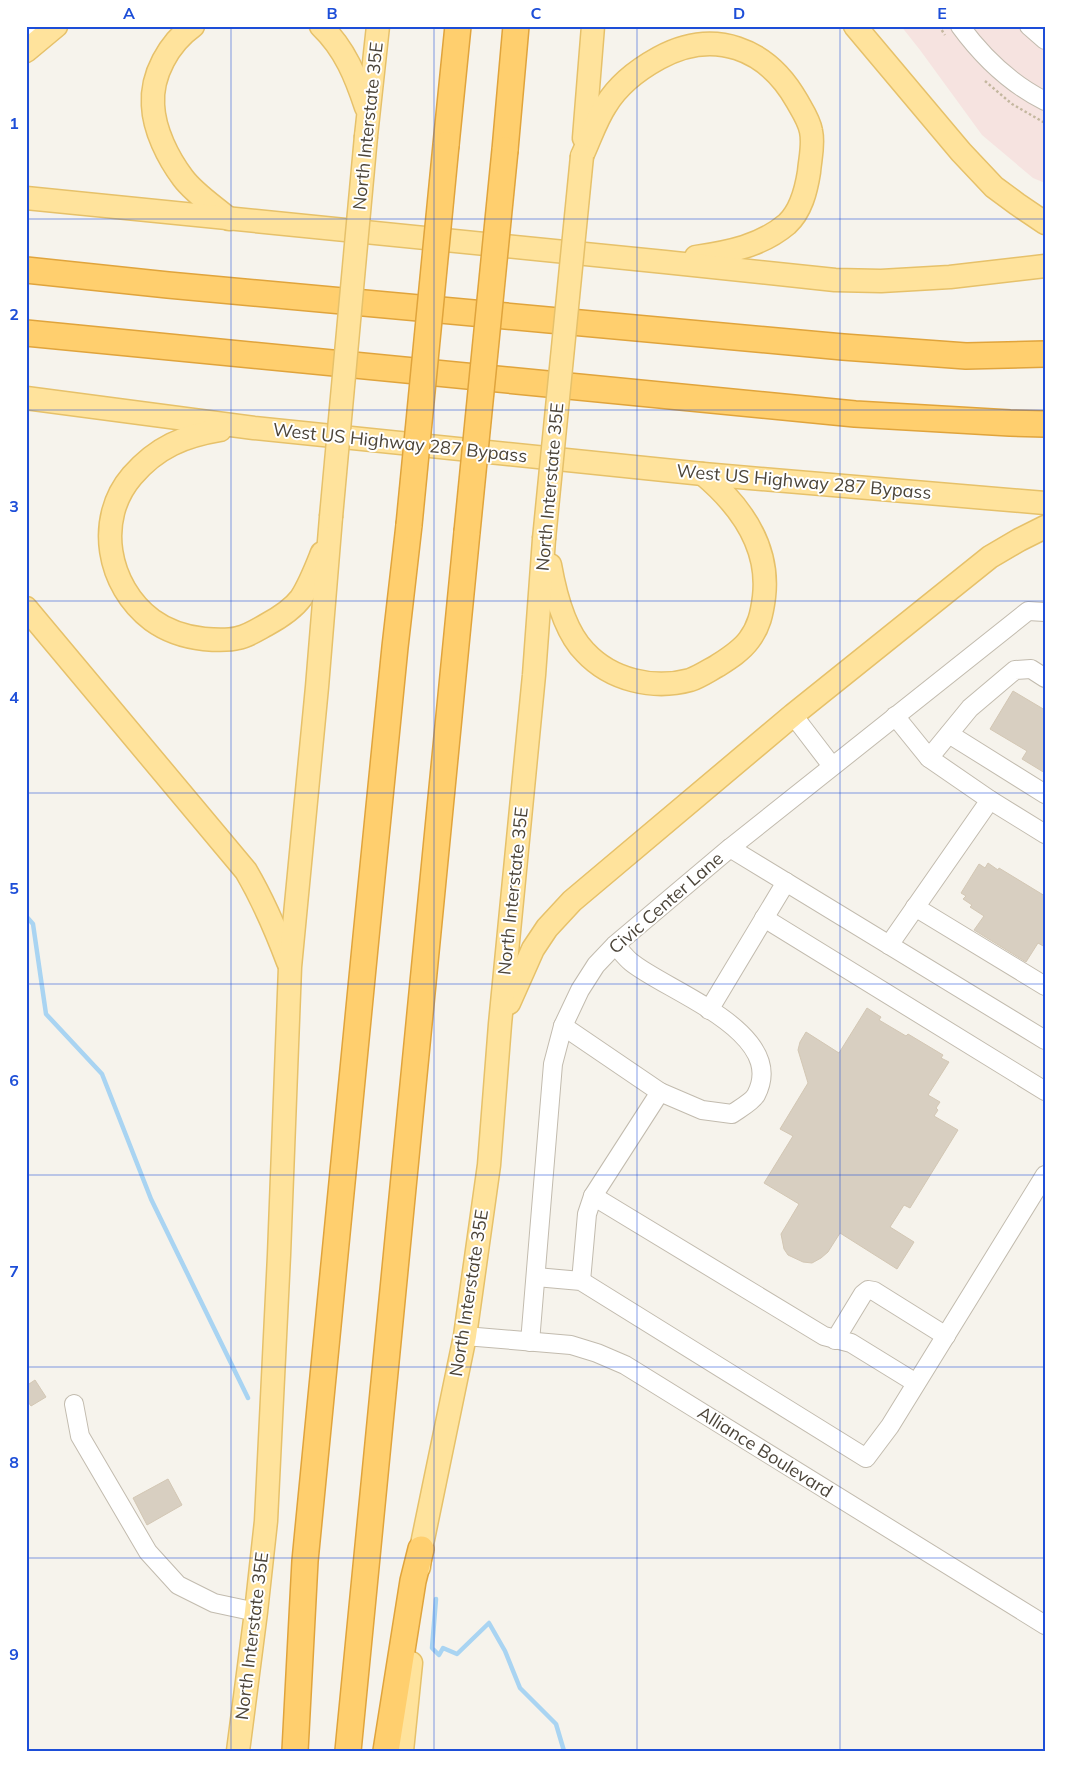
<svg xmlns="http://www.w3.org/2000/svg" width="1071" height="1777" font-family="Mulish,sans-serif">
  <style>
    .medical { fill: #f6e3e0 }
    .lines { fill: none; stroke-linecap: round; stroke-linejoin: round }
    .stream { stroke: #a9d4f2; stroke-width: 4.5 }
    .building { fill: #d8cfc1; stroke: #d3c7b4 }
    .minor-casing { stroke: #c2bbae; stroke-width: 20 }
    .major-casing { stroke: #e6c16a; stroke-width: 25 }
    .highway-casing { stroke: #e0a43c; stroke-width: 28 }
    .path { stroke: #c4b79f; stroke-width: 2.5; stroke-dasharray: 2.5 2.5; stroke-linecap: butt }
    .minor { stroke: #fff; stroke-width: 18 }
    .major { stroke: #ffe39c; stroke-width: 22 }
    .highway { stroke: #ffcf6e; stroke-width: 25 }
    .major-bridge-casing { stroke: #e6c16a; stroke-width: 25; stroke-linecap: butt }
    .highway-bridge-casing { stroke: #e0a43c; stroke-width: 28; stroke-linecap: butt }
    .major-bridge { stroke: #ffe39c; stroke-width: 22 }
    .highway-bridge { stroke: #ffcf6e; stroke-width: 25 }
    .grid { fill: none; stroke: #1d4ed8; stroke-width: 1; stroke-opacity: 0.55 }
    .labels { text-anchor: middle; stroke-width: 4; stroke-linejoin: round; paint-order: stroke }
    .street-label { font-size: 18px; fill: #4b4439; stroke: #fff }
    .neatline { fill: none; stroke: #1d4ed8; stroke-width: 2 }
    .grid-label { font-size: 16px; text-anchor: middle; font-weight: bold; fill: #1d4ed8 }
  </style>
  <rect width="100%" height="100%" fill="#f6f3ec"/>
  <path class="medical" d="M 901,26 L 1045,26 L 1045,183 L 1033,178 L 982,135 L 920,50 Z"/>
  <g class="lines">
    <g class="stream">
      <path d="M 26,916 L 33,924 L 46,1014 L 102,1074 L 151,1199 L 248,1398"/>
      <path d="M 436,1599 L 432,1648 L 439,1655 L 443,1648 L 457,1654 L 489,1623 L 505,1651 L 520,1688 L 556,1724 L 564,1751"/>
    </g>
  </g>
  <g class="building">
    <path d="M 1013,691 L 1045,710 L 1045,773 L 1022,759 L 1027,751 L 990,729 Z"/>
    <path d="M 988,863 L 998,870 L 999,868 L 1045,896 L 1045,947 L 1038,943 L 1026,962 L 974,930 L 984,916 L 970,907 L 972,905 L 963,899 L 966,896 L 961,893 L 979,864 L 985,868 Z"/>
    <path d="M 867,1008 L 881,1017 L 879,1020 L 906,1036 L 908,1034 L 943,1055 L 941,1058 L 949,1062 L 928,1095 L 940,1102 L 936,1108 L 938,1110 L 934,1116 L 958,1130 L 910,1208 L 904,1205 L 890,1227 L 914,1242 L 897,1269 L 840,1233 L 828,1252 L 821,1258 L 812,1263 L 803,1262 L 788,1255 L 784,1249 L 781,1234 L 799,1204 L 764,1183 L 793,1136 L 780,1129 L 808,1083 L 798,1050 L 800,1042 L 806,1032 L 839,1053 Z"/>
    <path d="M 35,1380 L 46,1397 L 31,1406 L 26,1399 L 26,1386 Z"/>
    <path d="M 168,1479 L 182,1505 L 147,1525 L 133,1498 Z"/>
  </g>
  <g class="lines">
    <g class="minor-casing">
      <g id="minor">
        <path d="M 27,26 L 39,41"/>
        <path d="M 960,26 C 982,56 1011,84 1045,101"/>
        <path d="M 1029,26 L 1045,40"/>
        <path d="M 793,715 L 832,766"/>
        <path d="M 895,716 L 929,758"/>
        <path d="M 949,734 L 1045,794"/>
        <path d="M 990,800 L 1045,834"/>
        <path d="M 730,848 L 1045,1040"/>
        <path d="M 915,907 L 1045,986"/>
        <path d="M 764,918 L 1045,1091"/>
        <path d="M 615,945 C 620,950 625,957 631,962 C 666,991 789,1032 756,1095 C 752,1102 739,1109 732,1114 L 702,1110 L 660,1092"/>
        <path d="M 889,945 L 990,800 L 929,758 L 970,708 L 1015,670 L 1031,669 L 1045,678"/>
        <path d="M 709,1010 L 786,882"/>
        <path d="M 563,1026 L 660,1092 L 593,1196 L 587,1214 L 581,1281"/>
        <path d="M 593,1196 L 824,1336 L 851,1343 L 916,1383"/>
        <path d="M 536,1277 L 581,1281 L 866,1458 L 890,1426 L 1045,1175"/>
        <path d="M 465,1336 L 571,1345 L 597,1353 L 625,1365 L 1045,1625"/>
        <path d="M 835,1340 L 863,1294 L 868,1290 L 874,1291 L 946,1336"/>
        <path d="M 530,1342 L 553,1064 L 563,1026 L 580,990 L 596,965 L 615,945 L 730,848 L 1028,611 L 1045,612"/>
        <path d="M 74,1404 L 80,1436 L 148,1552 L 178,1585 L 214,1603 L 256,1612"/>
      </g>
    </g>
    <g class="major-casing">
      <g id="major">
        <path d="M 193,26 C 169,43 151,75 153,105 C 154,130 168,158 183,178 C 195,194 214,206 229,219"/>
        <path d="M 321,26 C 345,49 356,77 366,107"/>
        <path d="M 855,26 L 961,152 L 994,187 L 1017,204 L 1045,223"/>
        <path d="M 26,51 L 56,26"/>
        <path d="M 366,136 L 378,26"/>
        <path d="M 584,138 L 593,26"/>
        <path d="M 582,156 C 590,139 596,120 606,105 C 618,85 639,69 659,58 C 714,28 767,48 797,101 C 802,110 809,120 811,131 C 814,145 810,159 809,172 C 806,191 801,211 787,224 C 761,246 729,252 696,257"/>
        <path d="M 26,198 L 665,262 L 835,280 L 881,281 L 950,277 L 1045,266"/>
        <path d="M 26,398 L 254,428 L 703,474 L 1045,503"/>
        <path d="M 220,430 C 184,436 157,447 132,476 C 95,519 107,586 152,620 C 167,631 186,637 204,639 C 215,640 227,641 238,638 C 248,636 257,630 266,625 C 279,618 292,610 301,598 C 310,584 316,568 322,553"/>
        <path d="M 550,565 C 555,593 564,631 585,652 C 611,680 653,690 690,680 C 699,677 708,671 717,666 C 728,659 741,651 749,640 C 759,627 762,613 764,597 C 770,546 741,506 703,474"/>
        <path d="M 26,608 L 246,871 C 263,900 276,930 288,962"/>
        <path d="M 509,1003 L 533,949 L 547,928 L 572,901 L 793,715 L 990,557 L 1019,540 L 1045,527"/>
        <path d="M 419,1567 L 421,1549 L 465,1336 L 489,1165 L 500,1024 L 534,675 L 544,539"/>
        <path d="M 238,1751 L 256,1612 L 266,1521 L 279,1255 L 290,967 L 317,687 L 331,517"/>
        <path d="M 402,1751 L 411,1663"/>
      </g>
    </g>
    <g class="highway-casing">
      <g id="highway">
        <path d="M 446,145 L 458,26"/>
        <path d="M 505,150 L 516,26"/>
        <path d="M 26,270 L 168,285 L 843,347 L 966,356 L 1045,354"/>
        <path d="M 26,333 L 855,414 L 1010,423 L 1045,424"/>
        <path d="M 295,1751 L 305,1561 L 366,937 L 395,647 L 409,525"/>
        <path d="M 348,1751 L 467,532"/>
        <path d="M 386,1751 L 413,1581 L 421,1549"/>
      </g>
    </g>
    <g class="path">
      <path d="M 939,26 L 945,35"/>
      <path d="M 985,81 L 1012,104 L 1045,123"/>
    </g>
    <use href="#minor" class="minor"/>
    <use href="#major" class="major"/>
    <use href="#highway" class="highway"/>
    <g class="major-bridge-casing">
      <g id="major-bridge">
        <path d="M 331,517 L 366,136"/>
        <path d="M 544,539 L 582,156"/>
      </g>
    </g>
    <g class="highway-bridge-casing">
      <g id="highway-bridge">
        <path d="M 409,525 L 446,145"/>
        <path d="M 467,532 L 505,150"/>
      </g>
    </g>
    <use href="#major-bridge" class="major-bridge"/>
    <use href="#highway-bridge" class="highway-bridge"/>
  </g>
  <path class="grid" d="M 231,26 L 231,1751M 434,26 L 434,1751M 637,26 L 637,1751M 840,26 L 840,1751M 26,219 L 1045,219M 26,410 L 1045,410M 26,601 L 1045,601M 26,793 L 1045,793M 26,984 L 1045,984M 26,1175 L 1045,1175M 26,1367 L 1045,1367M 26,1558 L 1045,1558"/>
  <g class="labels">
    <g class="street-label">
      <text transform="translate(368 126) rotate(-84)" y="6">North Interstate 35E</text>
      <text transform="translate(400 443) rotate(6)" y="6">West US Highway 287 Bypass</text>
      <text transform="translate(804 482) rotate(5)" y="6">West US Highway 287 Bypass</text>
      <text transform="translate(550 487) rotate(-85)" y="6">North Interstate 35E</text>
      <text transform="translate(513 891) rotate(-84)" y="6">North Interstate 35E</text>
      <text transform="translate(666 903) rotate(-41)" y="6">Civic Center Lane</text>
      <text transform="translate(469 1293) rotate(-81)" y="6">North Interstate 35E</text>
      <text transform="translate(765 1452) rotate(32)" y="6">Alliance Boulevard</text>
      <text transform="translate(252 1636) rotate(-83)" y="6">North Interstate 35E</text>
    </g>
  </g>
  <rect width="1071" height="1777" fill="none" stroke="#ffffff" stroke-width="55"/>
  <rect x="28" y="28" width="1016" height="1722" class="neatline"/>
  <g class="grid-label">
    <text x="129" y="19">A</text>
    <text x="332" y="19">B</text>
    <text x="536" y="19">C</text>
    <text x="739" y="19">D</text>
    <text x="942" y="19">E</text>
    <text x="14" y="129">1</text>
    <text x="14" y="320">2</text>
    <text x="14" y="512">3</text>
    <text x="14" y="703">4</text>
    <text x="14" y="894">5</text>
    <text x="14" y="1086">6</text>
    <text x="14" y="1277">7</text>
    <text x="14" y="1468">8</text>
    <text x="14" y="1660">9</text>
  </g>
</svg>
